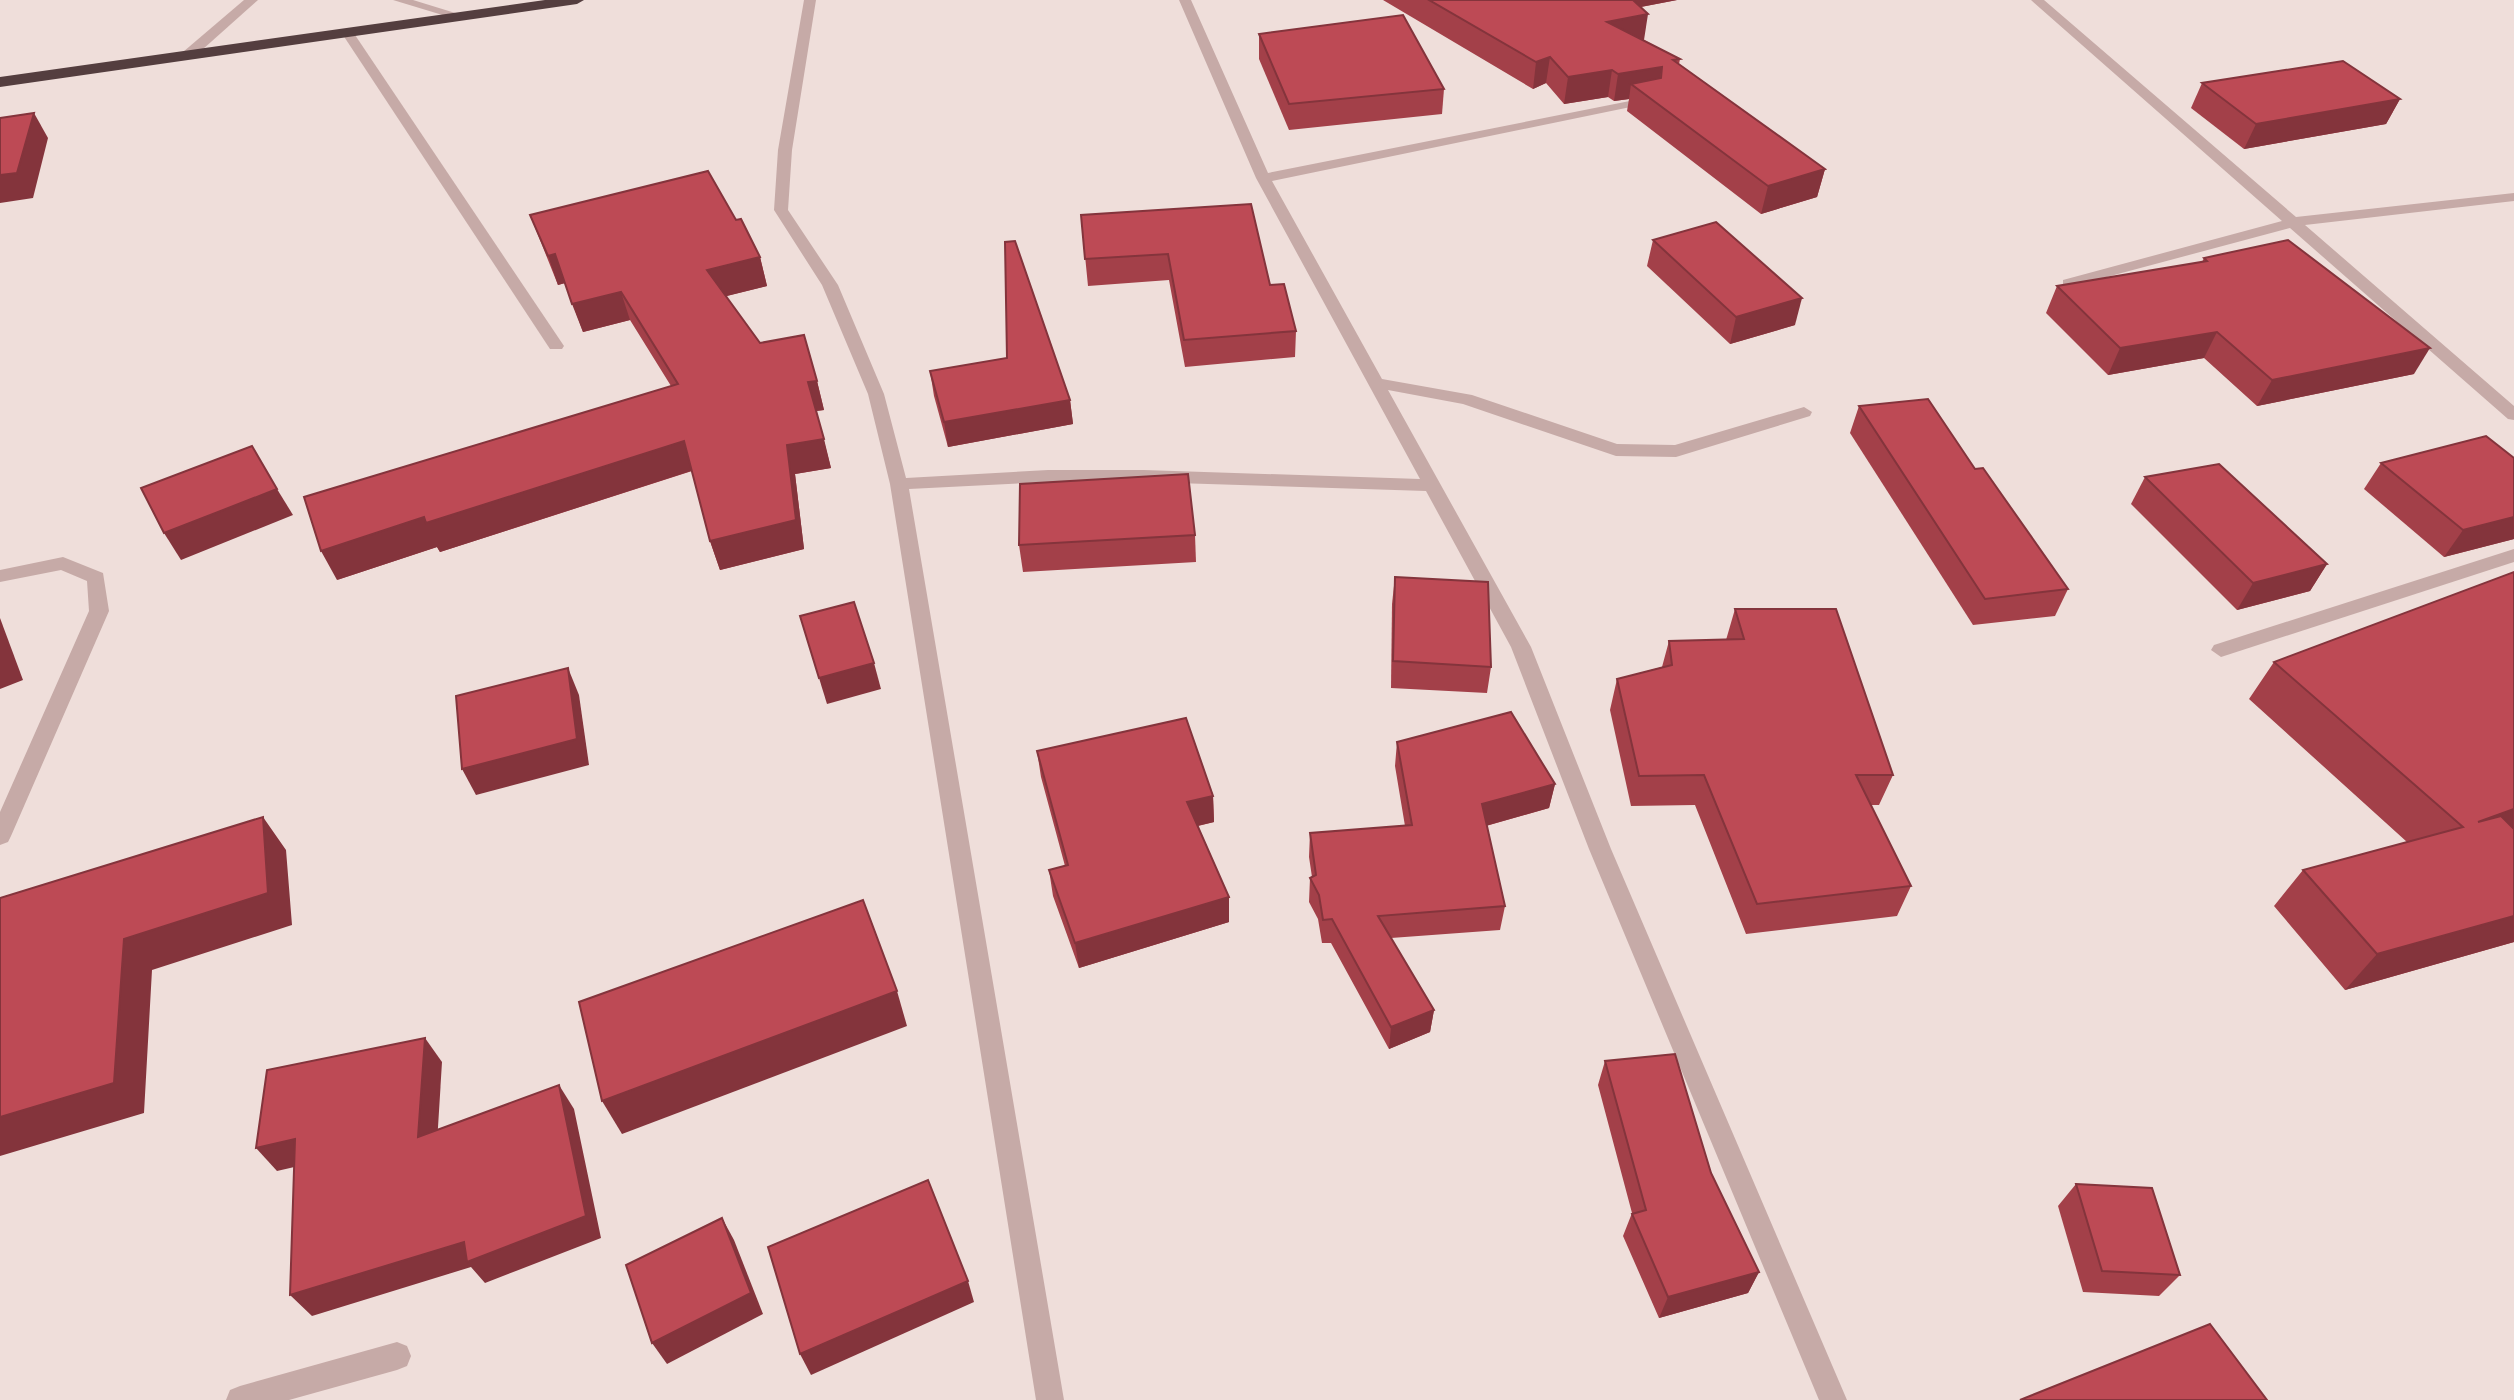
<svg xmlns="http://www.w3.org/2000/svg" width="2514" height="1400" font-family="Montserrat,sans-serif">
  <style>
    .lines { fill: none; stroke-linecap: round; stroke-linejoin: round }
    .minor { fill: #c6aaa7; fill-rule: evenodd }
    .highway { fill: #543e3f; fill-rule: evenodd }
    .wall { fill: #a34049 }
    .shaded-wall { fill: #84343c }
    .building { fill: #bd4a55; stroke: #84343c; stroke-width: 2 }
  </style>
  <rect width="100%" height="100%" fill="#efdeda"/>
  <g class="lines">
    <g class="minor">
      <path d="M 244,0 L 258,0 L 193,58 L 183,58 L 183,52 Z"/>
      <path d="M 393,0 L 413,0 L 465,16 L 459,20 Z"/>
      <path d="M 804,0 L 816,0 L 792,150 L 788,210 L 838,285 L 884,394 L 906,478 L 1048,470 L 1144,470 L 1420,479 L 1256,178 L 1179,0 L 1191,0 L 1268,173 L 1655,96 L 1655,102 L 1650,103 L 1272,181 L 1382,379 L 1472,395 L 1617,444 L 1675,445 L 1804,407 L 1812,412 L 1810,416 L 1676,457 L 1616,456 L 1463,404 L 1388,390 L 1531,647 L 1611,849 L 1847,1400 L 1819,1400 L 1589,849 L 1511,647 L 1426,491 L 1144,482 L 1048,482 L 909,489 L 1064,1400 L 1036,1400 L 890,484 L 868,394 L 822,285 L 774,210 L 778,150 Z"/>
      <path d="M 2031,0 L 2044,0 L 2296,217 L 2514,193 L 2514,201 L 2305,225 L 2514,406 L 2514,420 L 2508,419 L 2290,228 L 2073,286 L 2063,286 L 2063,280 L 2282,221 Z"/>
      <path d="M 342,29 L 353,32 L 564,346 L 562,349 L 550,349 L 548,346 L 341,32 Z"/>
      <path d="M 2514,549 L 2514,562 L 2221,657 L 2211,650 L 2214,645 Z"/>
      <path d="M 63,557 L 103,573 L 109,611 L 11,836 L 8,842 L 0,845 L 0,812 L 89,611 L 87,581 L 61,570 L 0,582 L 0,570 Z"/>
      <path d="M 397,1342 L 407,1346 L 411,1356 L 407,1366 L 397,1370 L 289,1400 L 226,1400 L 230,1390 L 240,1386 Z"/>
    </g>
    <path class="highway" d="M 545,0 L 584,0 L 577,4 L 0,87 L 0,77 Z"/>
  </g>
  <g class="wall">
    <path d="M 1383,0 L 1677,0 L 1641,7 L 1644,40 L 1680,59 L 1679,64 L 1825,169 L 1817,197 L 1761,214 L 1627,111 L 1629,99 L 1614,101 L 1608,97 L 1564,104 L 1546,83 L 1533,89 Z"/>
    <path d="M 1259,34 L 1444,89 L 1442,114 L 1289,130 L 1259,59 Z"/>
    <path d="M 2202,83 L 2400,99 L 2386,124 L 2244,149 L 2191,108 Z"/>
    <path d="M 530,215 L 736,220 L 760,257 L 767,286 L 726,296 L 760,343 L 817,381 L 824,410 L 816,411 L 831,468 L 795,474 L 804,549 L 720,570 L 710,541 L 692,471 L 440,552 L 437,547 L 337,580 L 671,386 L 630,320 L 583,332 L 565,283 L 558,285 Z"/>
    <path d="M 1081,215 L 1270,285 L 1296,331 L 1295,357 L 1185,367 L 1169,280 L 1088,286 Z"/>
    <path d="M 1653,240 L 1795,325 L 1730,344 L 1647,266 Z"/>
    <path d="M 2204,258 L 2414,374 L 2257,406 L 2204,358 L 2108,375 L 2046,313 L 2057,286 L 2202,262 Z"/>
    <path d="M 930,371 L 1070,400 L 1073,424 L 948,447 L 934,396 Z"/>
    <path d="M 1859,406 L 1975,469 L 2068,589 L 2055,616 L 1973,625 L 1850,433 Z"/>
    <path d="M 2381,463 L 2514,539 L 2444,557 L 2364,489 Z"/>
    <path d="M 2145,477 L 2327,564 L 2310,591 L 2237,610 L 2131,504 Z"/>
    <path d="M 1195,535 L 1196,562 L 1023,572 L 1019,545 Z"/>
    <path d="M 2514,572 L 2514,942 L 2345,990 L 2274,906 L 2303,870 L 2407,842 L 2249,699 L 2274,662 Z"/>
    <path d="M 1395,577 L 1491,667 L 1487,693 L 1391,688 L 1392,604 Z"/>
    <path d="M 1735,609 L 1893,775 L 1879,805 L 1871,805 L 1911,886 L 1897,916 L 1746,934 L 1695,805 L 1631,806 L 1610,710 L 1617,679 L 1662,667 L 1669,641 L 1726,640 Z"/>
    <path d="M 1397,742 L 1555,784 L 1549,808 L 1486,826 L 1505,906 L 1500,930 L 1391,938 L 1434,1010 L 1430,1032 L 1389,1049 L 1331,943 L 1322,943 L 1318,919 L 1309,902 L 1310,878 L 1312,877 L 1309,857 L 1310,833 L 1405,826 L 1395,766 Z"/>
    <path d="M 1037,751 L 1213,796 L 1214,822 L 1198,826 L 1229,897 L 1229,922 L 1079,968 L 1053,896 L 1049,870 L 1065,866 L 1041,777 Z"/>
    <path d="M 1605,1061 L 1711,1173 L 1759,1272 L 1748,1293 L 1659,1318 L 1623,1236 L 1632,1213 L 1598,1085 Z"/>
    <path d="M 2076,1184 L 2180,1275 L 2159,1296 L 2083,1292 L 2058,1206 Z"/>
  </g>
  <g class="shaded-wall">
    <path d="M 1615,0 L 1677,0 L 1614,12 Z"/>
    <path d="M 1648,14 L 1644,40 L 1607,22 Z"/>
    <path d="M 1550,57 L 1546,83 L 1533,89 L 1536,62 Z"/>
    <path d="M 1662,67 L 1657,94 L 1631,84 L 1629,99 L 1614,101 L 1618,74 Z"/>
    <path d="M 1612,70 L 1608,97 L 1564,104 L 1568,77 Z"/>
    <path d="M 2400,99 L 2386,124 L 2244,149 L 2256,124 Z"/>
    <path d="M 34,113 L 48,138 L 33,198 L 0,203 L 0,175 Z"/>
    <path d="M 1825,169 L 1817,197 L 1761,214 L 1768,186 Z"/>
    <path d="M 555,254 L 565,283 L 558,285 L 548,256 Z"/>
    <path d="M 760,257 L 767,286 L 715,299 L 707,270 Z"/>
    <path d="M 621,292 L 630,320 L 583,332 L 572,304 Z"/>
    <path d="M 1802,298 L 1795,325 L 1730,344 L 1736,317 Z"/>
    <path d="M 2217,332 L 2204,358 L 2108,375 L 2120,348 Z"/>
    <path d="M 2430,348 L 2414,374 L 2257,406 L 2272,380 Z"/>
    <path d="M 817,381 L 824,410 L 816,411 L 808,382 Z"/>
    <path d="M 1070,400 L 1073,424 L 948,447 L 944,422 Z"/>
    <path d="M 824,439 L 831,468 L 795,474 L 804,549 L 720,570 L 710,541 L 787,445 Z"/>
    <path d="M 684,441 L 694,470 L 440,552 L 437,547 L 337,580 L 321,551 L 424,517 Z"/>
    <path d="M 277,489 L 293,515 L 181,560 L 164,533 Z"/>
    <path d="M 2514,517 L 2514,539 L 2444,557 L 2463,530 Z"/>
    <path d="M 2327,564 L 2310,591 L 2237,610 L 2253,583 Z"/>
    <path d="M 0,618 L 23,680 L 0,689 Z"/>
    <path d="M 874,663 L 881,689 L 827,704 L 819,678 Z"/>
    <path d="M 568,668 L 579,695 L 589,765 L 476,795 L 462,769 Z"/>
    <path d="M 1555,784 L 1549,808 L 1478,828 L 1482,804 Z"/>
    <path d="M 1213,796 L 1214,822 L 1188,828 L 1187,802 Z"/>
    <path d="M 2514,809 L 2514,833 L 2478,822 Z"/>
    <path d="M 263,817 L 286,850 L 292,925 L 152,970 L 144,1113 L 0,1156 L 0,1117 L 124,939 Z"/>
    <path d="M 1229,897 L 1229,922 L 1079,968 L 1075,943 Z"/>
    <path d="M 2514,916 L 2514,942 L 2345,990 L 2377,954 Z"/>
    <path d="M 897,991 L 907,1026 L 622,1134 L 602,1101 Z"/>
    <path d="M 1434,1010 L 1430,1032 L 1389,1049 L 1391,1027 Z"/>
    <path d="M 425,1038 L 442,1062 L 436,1160 L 418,1137 Z"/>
    <path d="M 559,1085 L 574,1109 L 601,1238 L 485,1283 L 471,1267 L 312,1316 L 290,1295 Z"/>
    <path d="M 295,1139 L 316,1162 L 277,1171 L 256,1148 Z"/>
    <path d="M 722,1218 L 734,1240 L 763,1314 L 667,1364 L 652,1343 Z"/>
    <path d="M 1759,1272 L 1748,1293 L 1659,1318 L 1668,1297 Z"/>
    <path d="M 968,1281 L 974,1302 L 811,1375 L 800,1354 Z"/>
  </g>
  <g class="building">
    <path d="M 1429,0 L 1633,0 L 1648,14 L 1607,22 L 1680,59 L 1673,60 L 1825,169 L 1768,186 L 1631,84 L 1661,78 L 1662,67 L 1618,74 L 1612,70 L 1568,77 L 1550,57 L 1536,62 Z"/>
    <path d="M 1403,15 L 1444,89 L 1289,104 L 1259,34 Z"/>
    <path d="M 2343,61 L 2400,99 L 2256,124 L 2202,83 Z"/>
    <path d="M 34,113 L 17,173 L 0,175 L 0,118 Z"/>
    <path d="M 708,171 L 736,220 L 741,219 L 760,257 L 707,270 L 760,343 L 804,335 L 817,381 L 808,382 L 824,439 L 787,445 L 796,520 L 710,541 L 684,441 L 426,523 L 424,517 L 321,551 L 304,497 L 678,384 L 621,292 L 572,304 L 555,254 L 548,256 L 530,215 Z"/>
    <path d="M 1251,204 L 1270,285 L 1284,284 L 1296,331 L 1184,340 L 1168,254 L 1085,259 L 1081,215 Z"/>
    <path d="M 1716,222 L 1802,298 L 1736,317 L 1653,240 Z"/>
    <path d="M 2288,240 L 2430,348 L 2272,380 L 2217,332 L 2120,348 L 2057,286 L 2207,261 L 2204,258 Z"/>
    <path d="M 1015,241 L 1070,400 L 944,422 L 930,371 L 1007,358 L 1005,242 Z"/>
    <path d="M 1928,399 L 1975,469 L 1983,468 L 2068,589 L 1985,599 L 1859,406 Z"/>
    <path d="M 2486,436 L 2514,458 L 2514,517 L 2463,530 L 2381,463 Z"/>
    <path d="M 252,446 L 277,489 L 164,533 L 141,488 Z"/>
    <path d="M 2219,464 L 2327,564 L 2253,583 L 2145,477 Z"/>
    <path d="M 1188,474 L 1195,535 L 1019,545 L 1020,484 Z"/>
    <path d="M 2514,572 L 2514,809 L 2478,822 L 2501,816 L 2514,829 L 2514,916 L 2377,954 L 2303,870 L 2463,827 L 2274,662 Z"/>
    <path d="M 1395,577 L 1488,582 L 1491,667 L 1393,661 Z"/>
    <path d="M 854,602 L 874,663 L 819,678 L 800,616 Z"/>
    <path d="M 1735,609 L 1836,609 L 1893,775 L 1856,775 L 1911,886 L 1757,904 L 1704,775 L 1639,776 L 1617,679 L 1672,665 L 1669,641 L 1744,639 Z"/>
    <path d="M 568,668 L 577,739 L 462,769 L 456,696 Z"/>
    <path d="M 1511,712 L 1555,784 L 1482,804 L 1505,906 L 1378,916 L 1434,1010 L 1391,1027 L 1332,919 L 1323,920 L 1319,895 L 1310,878 L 1316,875 L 1310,833 L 1412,825 L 1397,742 Z"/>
    <path d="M 1186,718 L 1213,796 L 1187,802 L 1229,897 L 1075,943 L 1049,870 L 1068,865 L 1037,751 Z"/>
    <path d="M 263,817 L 268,893 L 124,939 L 114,1083 L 0,1117 L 0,898 Z"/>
    <path d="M 863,900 L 897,991 L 602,1101 L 579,1002 Z"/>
    <path d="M 425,1038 L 418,1137 L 559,1085 L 586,1216 L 467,1262 L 464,1242 L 290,1295 L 295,1139 L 256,1148 L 267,1070 Z"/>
    <path d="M 1675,1054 L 1711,1173 L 1759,1272 L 1668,1297 L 1632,1214 L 1646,1210 L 1605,1061 Z"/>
    <path d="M 928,1180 L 968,1281 L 800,1354 L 768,1247 Z"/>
    <path d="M 2076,1184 L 2152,1188 L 2180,1275 L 2102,1271 Z"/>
    <path d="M 722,1218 L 751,1293 L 652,1343 L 626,1265 Z"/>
    <path d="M 2210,1324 L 2267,1400 L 2020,1400 Z"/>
  </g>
</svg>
